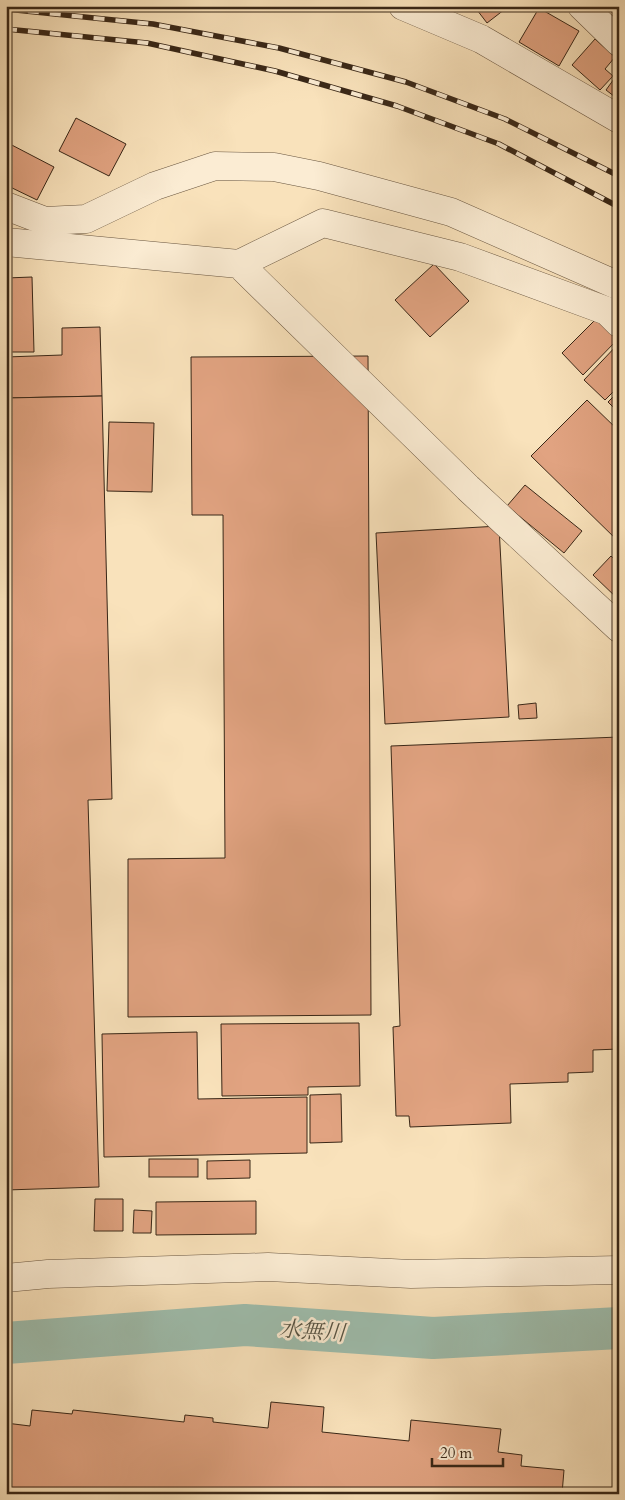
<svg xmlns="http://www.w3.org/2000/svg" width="625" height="1500" font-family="Cardo,'Noto Serif JP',serif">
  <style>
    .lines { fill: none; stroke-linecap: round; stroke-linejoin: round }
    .river { stroke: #9ebeae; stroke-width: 42 }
    .building { fill: #e1a381; stroke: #392717 }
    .minor-casing { stroke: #695640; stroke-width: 29 }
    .minor { stroke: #fbecd3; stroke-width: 28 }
    .rail-casing { stroke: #392717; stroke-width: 5.5 }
    .rail { stroke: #fbecd3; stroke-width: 4; stroke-dasharray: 11; stroke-linecap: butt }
    .labels { text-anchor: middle; stroke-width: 5; stroke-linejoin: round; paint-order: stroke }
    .water-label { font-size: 22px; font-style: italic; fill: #575444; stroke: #fbecd3 }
  </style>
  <rect width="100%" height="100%" fill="#f9e2bb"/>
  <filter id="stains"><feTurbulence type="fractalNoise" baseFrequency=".004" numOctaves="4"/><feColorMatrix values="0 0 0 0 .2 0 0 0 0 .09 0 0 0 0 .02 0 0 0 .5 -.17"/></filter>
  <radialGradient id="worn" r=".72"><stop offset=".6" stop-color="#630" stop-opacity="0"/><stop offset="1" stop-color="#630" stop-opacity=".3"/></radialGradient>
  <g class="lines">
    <path class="river" d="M 6,1343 L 245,1325 L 433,1338 L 619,1328"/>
  </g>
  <g class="building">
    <path d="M 474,6 L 509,6 L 487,23 Z"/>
    <path d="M 539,8 L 579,31 L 559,66 L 519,42 Z"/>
    <path d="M 595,39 L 615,57 L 605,69 L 613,76 L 600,90 L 572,65 Z"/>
    <path d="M 619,72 L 619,100 L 606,90 Z"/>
    <path d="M 76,118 L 126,144 L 109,176 L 59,151 Z"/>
    <path d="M 6,142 L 54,167 L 37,200 L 6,185 Z"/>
    <path d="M 434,264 L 469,301 L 430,337 L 395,300 Z"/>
    <path d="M 32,277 L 34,352 L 6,352 L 6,278 Z"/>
    <path d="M 596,319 L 617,340 L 583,375 L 562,353 Z"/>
    <path d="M 100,327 L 102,396 L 6,398 L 6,357 L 62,355 L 62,328 Z"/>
    <path d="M 619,343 L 619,386 L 605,400 L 584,380 Z"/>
    <path d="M 368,356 L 371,1015 L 128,1017 L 128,859 L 225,858 L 223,515 L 192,515 L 191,357 Z"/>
    <path d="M 619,391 L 619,413 L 608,402 Z"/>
    <path d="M 102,396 L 112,799 L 88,800 L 99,1187 L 6,1190 L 6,398 Z"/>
    <path d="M 587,400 L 619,431 L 619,542 L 531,456 Z"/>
    <path d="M 109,422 L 154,423 L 152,492 L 107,491 Z"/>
    <path d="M 525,485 L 582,531 L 564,553 L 507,506 Z"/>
    <path d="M 499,526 L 509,717 L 385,724 L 376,533 Z"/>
    <path d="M 611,556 L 619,564 L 619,600 L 593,575 Z"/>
    <path d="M 536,703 L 537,718 L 519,719 L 518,705 Z"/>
    <path d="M 619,737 L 619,1049 L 593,1050 L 593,1072 L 568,1073 L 568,1082 L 510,1084 L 511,1123 L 410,1127 L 409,1116 L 396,1116 L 393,1027 L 400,1026 L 391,746 Z"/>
    <path d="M 359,1023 L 360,1086 L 308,1087 L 308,1095 L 222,1096 L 221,1024 Z"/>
    <path d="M 197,1032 L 198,1099 L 307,1097 L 307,1153 L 104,1157 L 102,1034 Z"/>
    <path d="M 341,1094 L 342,1142 L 310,1143 L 310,1095 Z"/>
    <rect x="149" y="1159" width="49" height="18"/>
    <path d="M 250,1160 L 250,1178 L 207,1179 L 207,1161 Z"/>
    <path d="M 95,1199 L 123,1199 L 123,1231 L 94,1231 Z"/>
    <path d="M 256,1201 L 256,1234 L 156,1235 L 156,1202 Z"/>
    <path d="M 134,1210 L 152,1211 L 151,1233 L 133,1233 Z"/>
    <path d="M 271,1402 L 324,1407 L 322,1432 L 409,1441 L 411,1420 L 501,1429 L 498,1452 L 522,1455 L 521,1466 L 564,1470 L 562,1494 L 6,1494 L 6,1423 L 30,1426 L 32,1410 L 72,1414 L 73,1410 L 184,1422 L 185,1415 L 213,1418 L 213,1422 L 268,1428 Z"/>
  </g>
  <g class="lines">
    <g class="minor-casing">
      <g id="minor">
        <path d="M 403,6 L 481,39 L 619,119"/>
        <path d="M 582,6 L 619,42"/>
        <path d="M 6,206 L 45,221 L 86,219 L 155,186 L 215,166 L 274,167 L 319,176 L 451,212 L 619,286"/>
        <path d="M 6,242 L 239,264 L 468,488 L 619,628"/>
        <path d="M 239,264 L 323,223 L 460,257 L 607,311 L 619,323"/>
        <path d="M 6,1278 L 48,1274 L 268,1267 L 411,1274 L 619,1270"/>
      </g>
    </g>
    <use href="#minor" class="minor"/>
    <g class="rail-casing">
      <g id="rail">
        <path d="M 6,9 L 153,24 L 279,48 L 406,82 L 505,119 L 619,176"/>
        <path d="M 6,29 L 147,43 L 275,71 L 397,106 L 499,144 L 619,207"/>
      </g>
    </g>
    <use href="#rail" class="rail"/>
  </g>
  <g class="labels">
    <g class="water-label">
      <text transform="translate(312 1330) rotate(4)" y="8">水無川</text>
    </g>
  </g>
  <rect width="625" height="1500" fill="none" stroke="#f9e2bb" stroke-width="25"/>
  <rect x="8" y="8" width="610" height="1485" fill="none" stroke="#392717" stroke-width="2.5"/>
  <rect x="12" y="12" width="600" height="1475" fill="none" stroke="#392717"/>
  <path d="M432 1458v8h71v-8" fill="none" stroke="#392717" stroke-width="2.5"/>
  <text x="440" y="1458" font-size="15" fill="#392717" stroke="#fbecd3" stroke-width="4" paint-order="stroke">20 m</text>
  <rect width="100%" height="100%" filter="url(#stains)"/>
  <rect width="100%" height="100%" fill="url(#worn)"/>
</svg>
